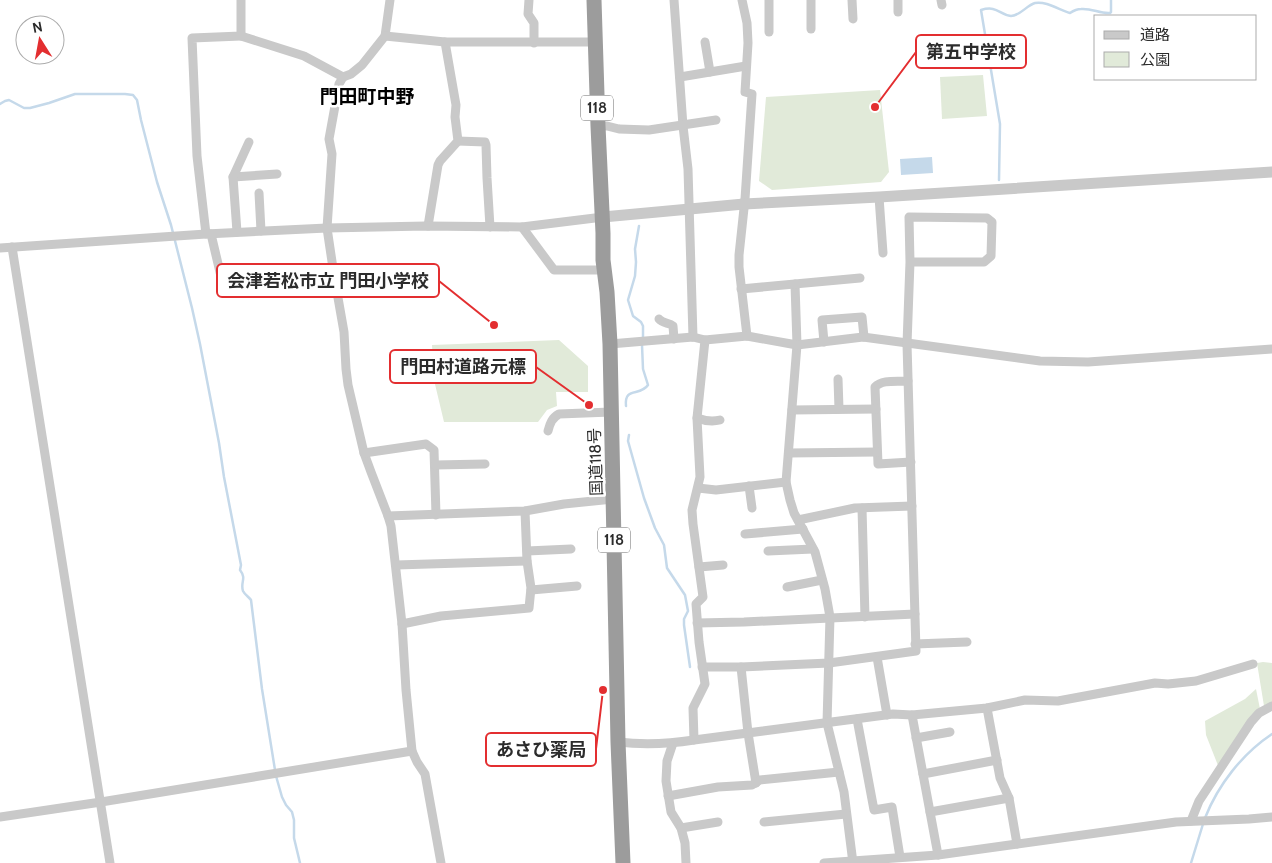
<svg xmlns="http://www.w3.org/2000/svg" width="1272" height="863" font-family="Cabin,'Noto Sans JP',sans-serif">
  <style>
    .green { fill: #e1ead9 }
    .water { fill: #c5d9ea }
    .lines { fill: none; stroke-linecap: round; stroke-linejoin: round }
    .stream { stroke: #c5d9ea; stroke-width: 2.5 }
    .minor { stroke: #c9c9c9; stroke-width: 9 }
    .tertiary { stroke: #c9c9c9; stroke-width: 11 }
    .trunk { stroke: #9c9c9c; stroke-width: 15 }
    .labels { text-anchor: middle; stroke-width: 5; stroke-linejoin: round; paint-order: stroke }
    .shield { fill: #fff; stroke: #6b6b6b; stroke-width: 1 }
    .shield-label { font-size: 15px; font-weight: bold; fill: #2c2c2c }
    .street-label { font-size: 16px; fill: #2c2c2c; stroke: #fff }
    .quarter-label { font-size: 19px; font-weight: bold; fill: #000; stroke: #fff }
    .leader { fill: none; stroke: #e32e30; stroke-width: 2 }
    .callout-dot { fill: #e32e30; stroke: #fff; stroke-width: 2 }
    .callout { fill: #fff; stroke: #e32e30; stroke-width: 2 }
    .callout-label { font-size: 18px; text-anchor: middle; font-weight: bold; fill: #2c2c2c }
  </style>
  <rect width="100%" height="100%" fill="#fff"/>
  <g class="green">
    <path d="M 983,75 L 987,116 L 942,119 L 940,77 Z"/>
    <path d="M 880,90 L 889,172 L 881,182 L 772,190 L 759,181 L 766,97 Z"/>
    <path d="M 559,340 L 588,366 L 588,392 L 556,392 L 557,406 L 547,410 L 538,422 L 444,422 L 434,380 L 432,345 Z"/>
    <path d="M 1263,662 L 1272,663 L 1272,704 L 1264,706 L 1257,663 Z"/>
    <path d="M 1256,689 L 1260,709 L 1219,768 L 1206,735 L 1205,721 L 1245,699 Z"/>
  </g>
  <path class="water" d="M 932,157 L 933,173 L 901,175 L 900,159 Z"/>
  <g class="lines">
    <g class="stream">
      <path d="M 0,104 L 5,101 L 9,100 L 24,108 L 30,108 L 49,103 L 75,94 L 125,94 L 133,95 L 137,100 L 141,120 L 157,182 L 171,225 L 192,308 L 200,344 L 219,443 L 224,477 L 241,565 L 240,570 C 247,579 240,582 243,591 C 245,595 249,597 251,600 L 262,689 L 275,770"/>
      <path d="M 999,180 L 1000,124 L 981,10 C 998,5 999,15 1011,16 C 1020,16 1027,5 1035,3 C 1047,1 1059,10 1070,13 C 1073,11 1077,9 1081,9 C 1092,8 1100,14 1110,13 L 1111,12 L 1111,0"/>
      <path d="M 639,226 L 635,249 L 636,262 L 635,276 L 628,300 L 633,316 L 641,322 L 643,326 L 643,338"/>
      <path d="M 626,406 C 624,386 640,397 648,385 L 643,369 L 642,345"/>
      <path d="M 629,435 L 628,441 L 644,498 L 655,528 L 664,545 L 667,568 L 685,595 L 688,611 L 684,619 L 684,625 L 690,667"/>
      <path d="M 276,776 L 282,797 L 286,805 L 292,812 L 294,820 L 294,838 L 300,863"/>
      <path d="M 1205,818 C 1218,785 1242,754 1272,734"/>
      <path d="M 1191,863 L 1203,824"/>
    </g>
    <g class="minor">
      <path d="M 529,0 L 528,14 L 534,23 L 534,43"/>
      <path d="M 674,0 L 683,126 L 688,169 L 693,337"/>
      <path d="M 742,0 L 747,23 L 748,43 L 745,92 L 752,94 L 745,199 L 739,255 L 739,267 L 747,336"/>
      <path d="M 769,0 L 769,32"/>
      <path d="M 811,0 L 811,29"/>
      <path d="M 852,0 L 853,19"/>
      <path d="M 898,0 L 898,12"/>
      <path d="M 941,0 L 942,5"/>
      <path d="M 241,36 L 304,56 L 343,77 L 351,74 L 362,65 L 385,36 L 390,0"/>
      <path d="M 385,36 L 445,42 L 595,42"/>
      <path d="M 705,42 L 710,72"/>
      <path d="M 343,77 L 339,84 L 329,139 L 332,154 L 327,228 L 334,275 L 344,332 L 346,369 L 348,385 L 364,453 L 371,472 L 388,516 L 391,526 L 402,624 L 406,690 L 412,751 L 417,762 L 425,774 L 441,863"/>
      <path d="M 680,77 L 746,66"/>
      <path d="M 598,126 L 607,126 L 619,129 L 649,130 L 716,120"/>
      <path d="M 458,141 L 485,142 L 486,145 L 487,178 L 490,227"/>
      <path d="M 233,177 L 277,174"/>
      <path d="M 259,193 L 261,231"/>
      <path d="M 879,197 L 883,253"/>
      <path d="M 428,226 L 438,165 L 440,161 L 458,141 L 455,117 L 456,105 L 445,42"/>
      <path d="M 522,227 L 554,270 L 604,270"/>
      <path d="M 237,232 L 233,177 L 249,142"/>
      <path d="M 206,234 L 197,156 L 192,38 L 241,36 L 241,0"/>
      <path d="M 211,234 L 223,285 L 227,291 L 234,292 L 334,275"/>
      <path d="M 12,247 L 110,863"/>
      <path d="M 0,248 L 206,234 L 327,228 L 426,226 L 522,227 L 603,217"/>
      <path d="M 795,284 L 797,345 L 786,482 L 790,500 L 794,513 L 815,552 L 825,589 L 830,617 L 827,723 L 844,792 L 853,863"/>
      <path d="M 741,289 L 860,278"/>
      <path d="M 659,319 C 663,324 669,322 673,326 L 674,339"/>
      <path d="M 824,342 L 822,320 L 862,317 L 864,337"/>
      <path d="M 610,344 L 693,337 L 705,340 L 747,336 L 797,345 L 863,337 L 1040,361 L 1088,362 L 1272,349"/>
      <path d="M 838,379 L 839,409"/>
      <path d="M 908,381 C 898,382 882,379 875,387 L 878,464 L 911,462"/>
      <path d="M 792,410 L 876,409"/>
      <path d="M 697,418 C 705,421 712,422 720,420"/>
      <path d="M 548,431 C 550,423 552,418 559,414 L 611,412"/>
      <path d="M 364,453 L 426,444 L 434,450 L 436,515"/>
      <path d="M 789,453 L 877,452"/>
      <path d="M 435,465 L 485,464"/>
      <path d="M 749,486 L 752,508"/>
      <path d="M 698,488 L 716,490 L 786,482"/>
      <path d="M 862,508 L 865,617"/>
      <path d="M 388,516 L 525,511 L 564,504 L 613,499"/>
      <path d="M 798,520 L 855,508 L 912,506"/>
      <path d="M 745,534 L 803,529"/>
      <path d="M 527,551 L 571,549"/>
      <path d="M 768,551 L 813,549"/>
      <path d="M 396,565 L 527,561"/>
      <path d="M 699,567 L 723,565"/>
      <path d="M 787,587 L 822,580"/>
      <path d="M 531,590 L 577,586"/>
      <path d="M 697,623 L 744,622 L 915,614"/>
      <path d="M 402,624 L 441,616 L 529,608 L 531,588 L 527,561 L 525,511"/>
      <path d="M 915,644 L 967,642"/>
      <path d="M 877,657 L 887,715"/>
      <path d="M 702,667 L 741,667 L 829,663 L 916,651 L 907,344 L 910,262 L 909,217 L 987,218 L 992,222 L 991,256 L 984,262 L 910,262"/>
      <path d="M 741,667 L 748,733 L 756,783"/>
      <path d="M 987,708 L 1000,778 L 1009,798 L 1017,844"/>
      <path d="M 912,715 L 938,855"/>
      <path d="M 857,719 L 874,810 L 892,807 L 900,857"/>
      <path d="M 916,738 L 950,732"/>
      <path d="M 694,740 L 693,708 L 705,684 L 699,642 L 696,604 L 703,597 L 693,524 L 692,510 L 700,477 L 697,418 L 705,340"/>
      <path d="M 618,742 C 644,745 668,744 694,740 L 893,714 L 912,715 L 987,708 L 1025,700 L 1058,701 L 1155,683 L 1168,684 L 1196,681 L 1253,664"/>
      <path d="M 673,743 L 667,761 L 666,781 L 671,812 L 681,828 L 685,843 L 686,863"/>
      <path d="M 923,774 L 997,760"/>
      <path d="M 668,796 L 718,787 L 752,785 L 760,780 L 839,772"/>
      <path d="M 930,812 L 1009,798"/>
      <path d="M 0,817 L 101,802 L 412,751"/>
      <path d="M 1191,821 L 1199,801 L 1251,722 L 1259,713 L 1272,706"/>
      <path d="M 764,822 L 846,814"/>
      <path d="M 681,828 L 718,822"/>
      <path d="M 824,863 L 938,855 L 1176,822 L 1249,819 L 1272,817"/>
    </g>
    <path class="tertiary" d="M 603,217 L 744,204 L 879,197 L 1272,172"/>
    <path class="trunk" d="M 594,0 L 598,126 L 603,233 L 603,260 L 607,292 L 610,344 L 618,742 L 623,863"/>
  </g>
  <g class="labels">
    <g class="shield">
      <rect x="581" y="95.5" width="32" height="25" rx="4"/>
      <rect x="598" y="527.5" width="32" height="25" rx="4"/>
    </g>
    <g class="shield-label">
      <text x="597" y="113">118</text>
      <text x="614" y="545">118</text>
    </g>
    <g class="street-label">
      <text transform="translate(595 462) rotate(-92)" y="6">国道118号</text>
    </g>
    <g class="quarter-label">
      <text x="367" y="103">門田町中野</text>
    </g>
  </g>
  <path class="leader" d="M875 107L916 52M494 325L439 281M589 405L536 367M603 690L596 749"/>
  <g class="callout-dot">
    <circle cx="875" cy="107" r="5"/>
    <circle cx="494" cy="325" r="5"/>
    <circle cx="589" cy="405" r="5"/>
    <circle cx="603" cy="690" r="5"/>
  </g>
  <g class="callout">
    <rect x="916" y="35" width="110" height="33" rx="5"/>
    <rect x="217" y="264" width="222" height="33" rx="5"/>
    <rect x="390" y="350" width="146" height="33" rx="5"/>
    <rect x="486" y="733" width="110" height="33" rx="5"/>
  </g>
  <g class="callout-label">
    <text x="971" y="58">第五中学校</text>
    <text x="328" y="287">会津若松市立 門田小学校</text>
    <text x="463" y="373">門田村道路元標</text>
    <text x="541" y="756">あさひ薬局</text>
  </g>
  <rect x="1094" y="15" width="162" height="65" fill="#ffffff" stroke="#ababab"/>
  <rect x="1104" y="31" width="25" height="8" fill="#c9c9c9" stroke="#ababab"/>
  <text x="1140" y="40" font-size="15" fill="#2c2c2c">道路</text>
  <rect x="1104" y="52" width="25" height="15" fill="#e1ead9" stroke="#ababab"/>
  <text x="1140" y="65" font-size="15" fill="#2c2c2c">公園</text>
  <g transform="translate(40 40) rotate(349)"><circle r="24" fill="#ffffff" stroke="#ababab"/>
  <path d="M0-4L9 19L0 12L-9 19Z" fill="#e32e30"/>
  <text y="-8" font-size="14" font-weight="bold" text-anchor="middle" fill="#2c2c2c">N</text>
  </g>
</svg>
